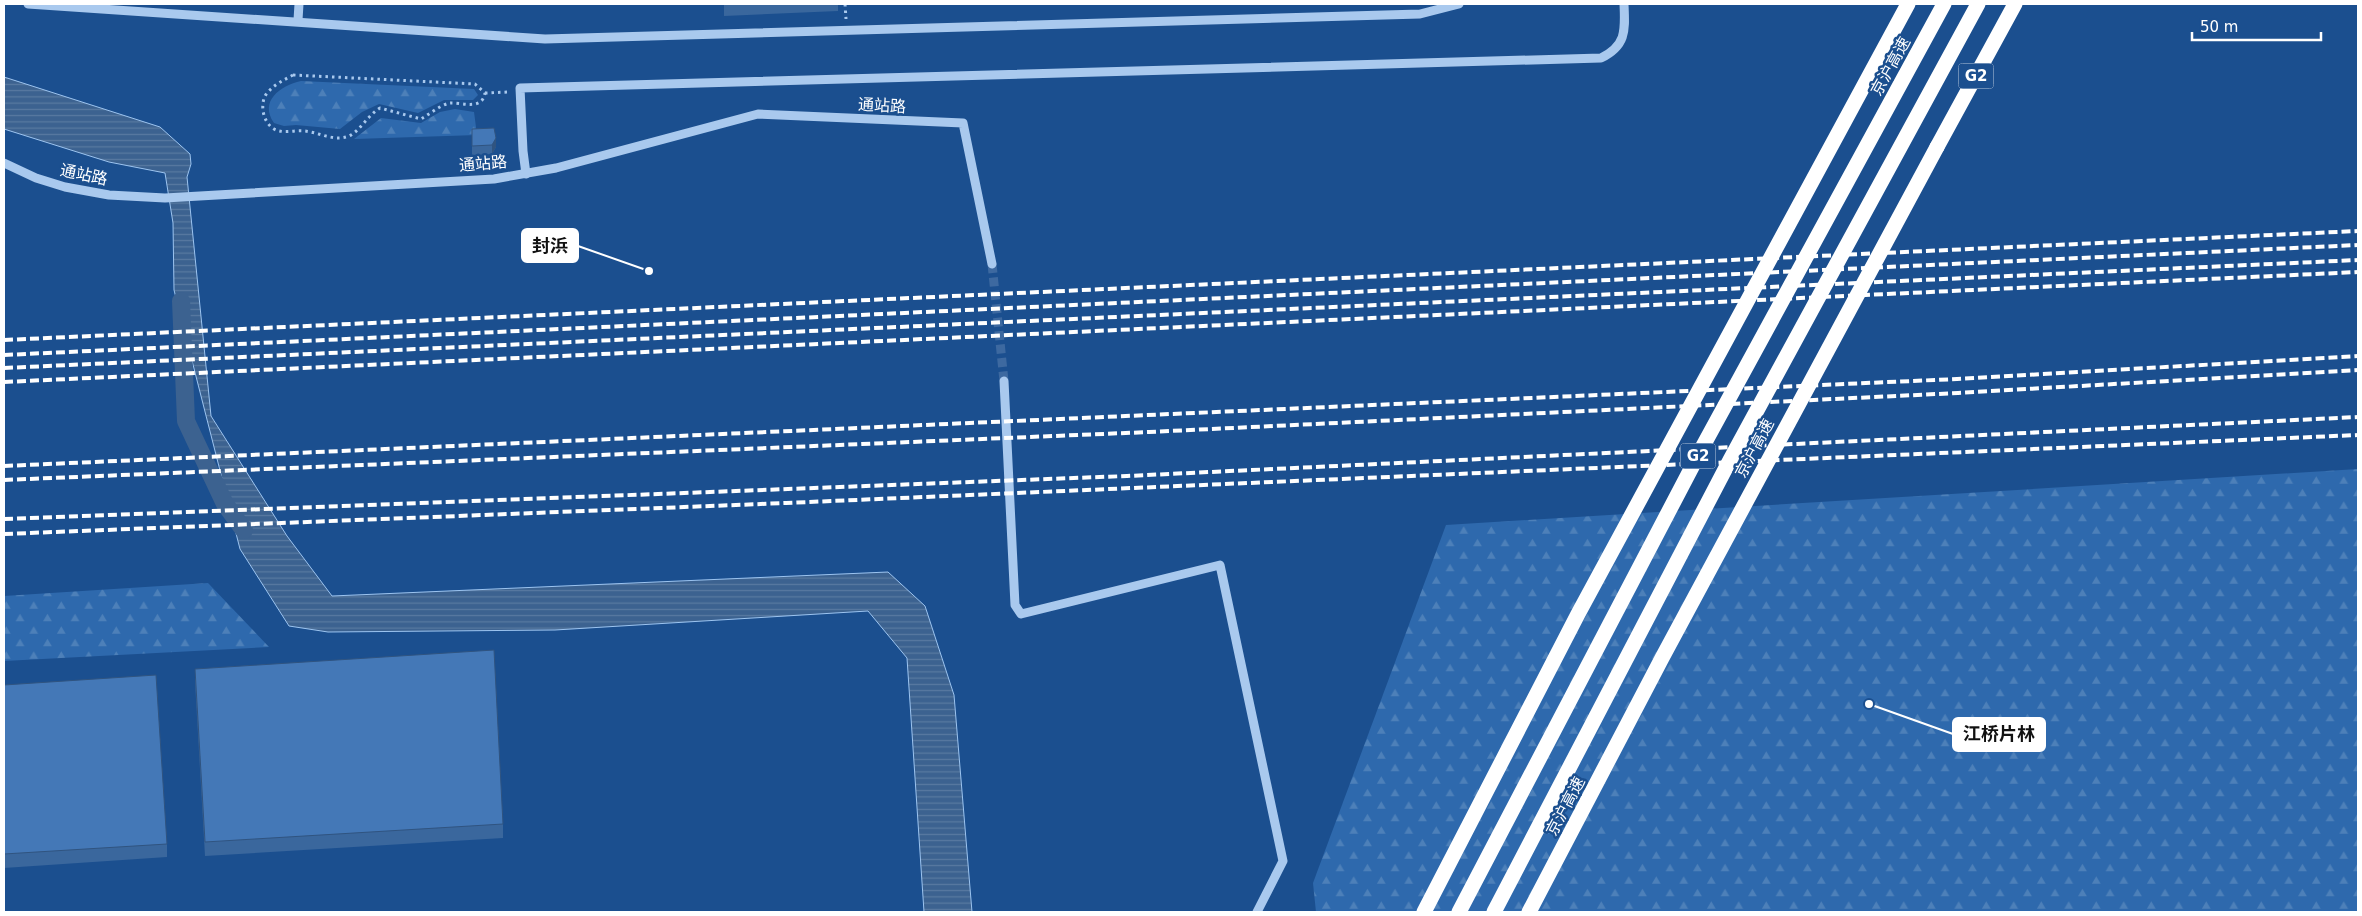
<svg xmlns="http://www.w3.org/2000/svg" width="2362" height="916" font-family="'DejaVu Sans','Noto Sans SC',sans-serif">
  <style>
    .forest { fill: url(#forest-firs) }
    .water { fill: url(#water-rules); stroke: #9cc4f0 }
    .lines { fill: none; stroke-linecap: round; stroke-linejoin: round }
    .canal { stroke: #3c6290; stroke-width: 18 }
    .minor-tunnel { stroke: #3d69a0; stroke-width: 9; stroke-dasharray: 9 4.5; stroke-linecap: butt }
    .path { stroke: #a9c9ee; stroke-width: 3; stroke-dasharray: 2.5 4; stroke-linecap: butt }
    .minor { stroke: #a9c9ee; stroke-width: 9 }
    .highway { stroke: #fff; stroke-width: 15 }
    .rail { stroke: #fff; stroke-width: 4; stroke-dasharray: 9 4; stroke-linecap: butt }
    .highway-bridge { stroke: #fff; stroke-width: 15 }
    .wall { fill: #3a679d }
    .shaded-wall { fill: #305480 }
    .building { fill: #4478b7; stroke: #305480 }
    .labels { text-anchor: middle; stroke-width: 5; stroke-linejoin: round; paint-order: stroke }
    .shield { fill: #1b4f8f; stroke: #bbcadd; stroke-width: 1 }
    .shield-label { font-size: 15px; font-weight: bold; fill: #fff }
    .street-label { font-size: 16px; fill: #fff; stroke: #1b4f8f }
    .leader { fill: none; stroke: #fff; stroke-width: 2 }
    .callout-dot { fill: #fff; stroke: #1b4f8f; stroke-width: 2 }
    .callout { fill: #fff; stroke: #fff; stroke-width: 2 }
    .callout-label { font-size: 18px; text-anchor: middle; font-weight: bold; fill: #111 }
  </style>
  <defs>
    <pattern id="forest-firs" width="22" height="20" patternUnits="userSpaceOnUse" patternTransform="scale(1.25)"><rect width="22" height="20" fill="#2e69ad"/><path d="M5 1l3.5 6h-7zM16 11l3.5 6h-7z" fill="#4d80b9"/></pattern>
    <pattern id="water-rules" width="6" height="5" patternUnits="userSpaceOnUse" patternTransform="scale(1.25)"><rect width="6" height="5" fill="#3c6290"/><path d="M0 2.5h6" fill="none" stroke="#597aa1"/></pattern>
  </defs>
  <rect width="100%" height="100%" fill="#1b4f8f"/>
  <g class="forest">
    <path d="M 301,81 L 474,89 L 478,95 L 473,100 L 444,100 L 418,113 L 379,104 L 362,112 L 340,129 L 296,125 L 284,126 L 274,123 C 259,101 280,86 301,81 Z"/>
    <path d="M 455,109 L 474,112 L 477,135 L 354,139 L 381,118 L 421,123 L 440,112 Z"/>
    <path d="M 2358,469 L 2358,912 L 1316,912 L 1313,883 L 1446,525 Z"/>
    <path d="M 208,583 L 269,647 L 4,661 L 4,596 Z"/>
  </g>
  <path class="water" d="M 4,77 L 160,127 L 190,154 L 191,164 L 187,177 L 211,416 L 287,536 L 332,596 L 888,572 L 925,606 L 954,695 L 972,912 L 924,912 L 907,658 L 868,611 L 555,630 L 328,632 L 289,626 L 240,549 L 174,290 L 173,223 L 165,173 L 109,162 L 4,129 Z"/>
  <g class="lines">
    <path class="canal" d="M 181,301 L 186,421 L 225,504 L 244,530"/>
    <path class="minor-tunnel" d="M 992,264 L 1004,381"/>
    <g class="path">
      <path d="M 845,4 L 846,19"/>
      <path d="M 293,75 L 475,84 L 485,93 C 482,111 462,102 450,103 C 440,105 430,114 421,119 L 380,108 C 367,116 360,131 349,136 C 333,142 319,132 304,131 C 294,130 283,134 274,129 C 262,122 259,101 268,92 C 275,84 284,80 293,75 Z"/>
      <path d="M 485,93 L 509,92"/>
    </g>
    <g class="minor">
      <path d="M 28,4 L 545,39 L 1420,14 L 1459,4"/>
      <path d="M 298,20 L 299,4"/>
      <path d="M 4,163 L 36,178 L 65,187 L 109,195 L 165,198 L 494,179 L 556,168 L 758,114 L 963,123 L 992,264"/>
      <path d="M 526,174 L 523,151 L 520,88 L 1601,58 C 1627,45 1625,30 1624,4"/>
      <path d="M 1004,381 L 1015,605 L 1021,614 L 1220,565 L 1283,861 L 1257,912"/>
    </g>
    <path class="highway" d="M 1937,147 L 2015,4"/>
    <g class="rail">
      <path d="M 4,340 L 2358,231"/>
      <path d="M 4,355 L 2358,245"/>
      <path d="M 4,368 L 2358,260"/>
      <path d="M 4,382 L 2358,272"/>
      <path d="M 4,466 L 1957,379 L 2358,356"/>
      <path d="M 4,480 L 1149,432 L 1958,393 L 2358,370"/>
      <path d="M 4,519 L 1127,476 L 2358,417"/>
      <path d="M 4,534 L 786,503 L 2358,435"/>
    </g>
    <g class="highway-bridge">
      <path d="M 1424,912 L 1578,614 L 1908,4"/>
      <path d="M 1459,912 L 1703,446 L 1944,4"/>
      <path d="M 1494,912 L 1730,460 L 1978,4"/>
      <path d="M 1529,912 L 1662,658 L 1937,147"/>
    </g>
  </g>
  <g class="wall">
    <path d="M 724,4 L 838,4 L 838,11 L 724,16 Z"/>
    <path d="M 472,129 L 496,147 L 492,154 L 472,155 Z"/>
    <path d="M 195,669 L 503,824 L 503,838 L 205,856 L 195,682 Z"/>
    <path d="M 4,685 L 167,844 L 167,857 L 4,868 Z"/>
  </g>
  <path class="shaded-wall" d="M 496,138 L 496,147 L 492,154 L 492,145 Z"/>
  <g class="building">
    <path d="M 494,128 L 496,138 L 492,145 L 472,146 L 472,129 Z"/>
    <path d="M 494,650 L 503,824 L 205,842 L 195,669 Z"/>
    <path d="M 156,675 L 167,844 L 4,854 L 4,685 Z"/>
  </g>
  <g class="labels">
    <g class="shield">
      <rect x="1958.5" y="63.5" width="35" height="25" rx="4"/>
      <rect x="1680.5" y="443.5" width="35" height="25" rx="4"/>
    </g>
    <g class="shield-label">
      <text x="1976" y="81">G2</text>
      <text x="1698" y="461">G2</text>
    </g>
    <g class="street-label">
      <text transform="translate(1890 66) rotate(-61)" y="6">京沪高速</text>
      <text transform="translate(882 105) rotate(3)" y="6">通站路</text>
      <text transform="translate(483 163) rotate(-5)" y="6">通站路</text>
      <text transform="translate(84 174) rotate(12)" y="6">通站路</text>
      <text transform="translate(1754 448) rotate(-62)" y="6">京沪高速</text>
      <text transform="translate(1565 806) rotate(-62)" y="6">京沪高速</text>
    </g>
  </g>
  <path class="leader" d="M649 271L578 246M1869 704L1953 734"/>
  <g class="callout-dot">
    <circle cx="649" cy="271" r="5"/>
    <circle cx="1869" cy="704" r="5"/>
  </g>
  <g class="callout">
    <rect x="522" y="229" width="56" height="33" rx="5"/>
    <rect x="1953" y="718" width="92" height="33" rx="5"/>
  </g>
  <g class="callout-label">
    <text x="550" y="252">封浜</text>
    <text x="1999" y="740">江桥片林</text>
  </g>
  <rect width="2362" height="916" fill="none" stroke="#ffffff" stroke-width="10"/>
  <path d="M2192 32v8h129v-8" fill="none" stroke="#ffffff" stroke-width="2.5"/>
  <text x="2200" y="32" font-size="15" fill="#ffffff" stroke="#1b4f8f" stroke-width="4" paint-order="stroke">50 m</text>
</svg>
